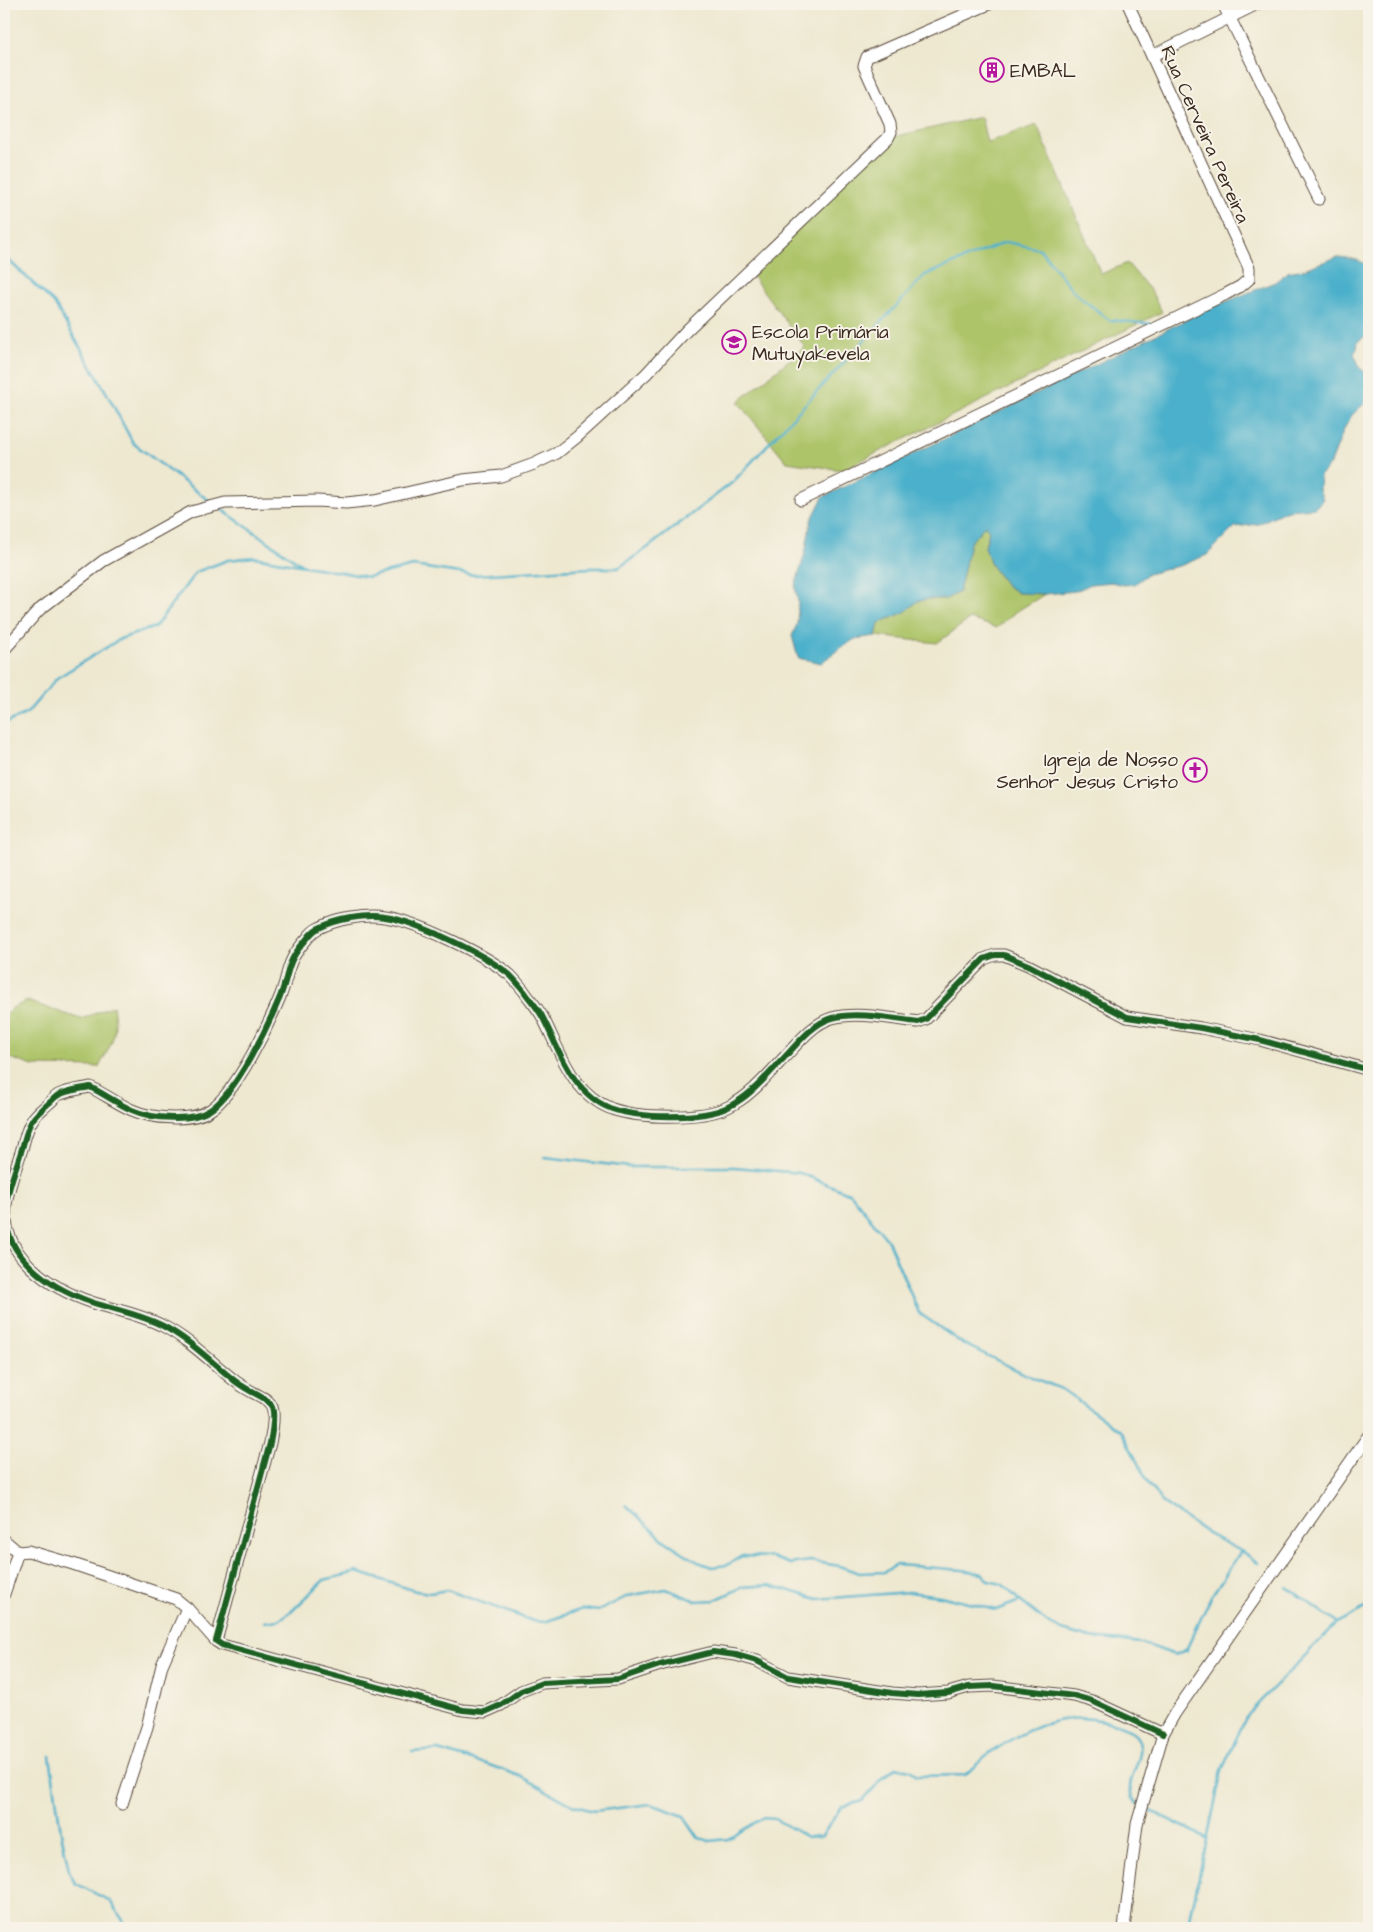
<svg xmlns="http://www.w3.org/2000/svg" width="1373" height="1932" font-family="'Architects Daughter',sans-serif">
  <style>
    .green { fill: #adc469; stroke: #747744 }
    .water { fill: #4cb0cb; stroke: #446d74 }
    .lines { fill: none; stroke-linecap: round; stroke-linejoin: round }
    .stream { stroke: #4cb0cb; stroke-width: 2.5 }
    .minor-casing { stroke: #564639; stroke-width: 13 }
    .minor { stroke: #fff; stroke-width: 11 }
    .cycleway-casing { stroke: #f7f3e8; stroke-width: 9 }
    .cycleway { stroke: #1b5e20; stroke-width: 6 }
    .labels { text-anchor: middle; stroke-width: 4; stroke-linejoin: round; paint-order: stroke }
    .poi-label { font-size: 19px; fill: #3b2a1e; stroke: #f7f3e8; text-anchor: start }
    .street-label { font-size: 19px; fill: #3b2a1e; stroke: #f7f3e8 }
  </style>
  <rect width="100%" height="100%" fill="#f7f3e8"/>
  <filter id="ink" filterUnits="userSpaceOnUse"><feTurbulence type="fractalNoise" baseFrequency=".02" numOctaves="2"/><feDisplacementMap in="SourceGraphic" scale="10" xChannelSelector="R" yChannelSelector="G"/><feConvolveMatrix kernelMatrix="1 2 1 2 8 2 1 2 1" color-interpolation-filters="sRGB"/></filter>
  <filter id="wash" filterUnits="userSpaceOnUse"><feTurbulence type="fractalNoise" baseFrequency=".0096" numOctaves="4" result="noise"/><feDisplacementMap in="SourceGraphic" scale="20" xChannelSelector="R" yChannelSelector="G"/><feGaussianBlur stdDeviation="1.12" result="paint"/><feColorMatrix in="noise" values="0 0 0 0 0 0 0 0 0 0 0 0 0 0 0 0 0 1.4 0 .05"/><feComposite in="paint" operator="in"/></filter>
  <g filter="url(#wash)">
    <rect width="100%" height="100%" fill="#eee8d0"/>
    <g class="green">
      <path d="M 981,117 L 987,142 L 1037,125 L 1101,274 L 1127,263 L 1151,291 L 1162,312 L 842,470 L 787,462 L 738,402 L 805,347 L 749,272 L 888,138 Z"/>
      <path d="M 986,524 L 989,531 L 985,547 L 991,565 L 1006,585 L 1018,593 L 1045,594 L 1014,613 L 997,628 L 970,619 L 937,643 L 876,636 L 879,623 L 905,612 L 918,601 L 930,599 L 946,599 L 959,592 L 970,543 Z"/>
      <path d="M 27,1001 L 81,1019 L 113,1006 C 118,1035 113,1041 99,1067 L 33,1066 L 4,1056 L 4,1016 L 12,1008 Z"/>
    </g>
    <path class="water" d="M 1337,257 C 1349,258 1360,259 1369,267 L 1369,334 L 1358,341 L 1357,348 L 1354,354 L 1361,369 L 1369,375 L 1369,387 L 1364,404 L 1352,415 L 1344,429 L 1331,463 L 1320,475 L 1319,490 L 1323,499 L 1315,508 L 1287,510 L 1258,524 L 1235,527 L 1207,555 L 1182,565 L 1148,574 L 1135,584 L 1124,585 L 1111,582 L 1091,584 L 1076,591 L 1045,594 L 1018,593 L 1006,585 L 991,565 L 985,547 L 989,531 L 985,525 L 970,543 L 959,592 L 946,599 L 930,599 L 918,601 L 905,612 L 879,623 L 876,636 L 855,639 L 839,649 L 821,663 L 798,658 L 792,636 L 797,624 L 798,602 L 795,587 L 805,553 L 811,521 L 823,497 L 969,427 L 1208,309 L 1275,282 L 1288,272 L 1304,269 Z"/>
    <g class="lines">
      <g class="stream">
        <path d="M 4,256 L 54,303 L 105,390 L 133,443 L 212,503"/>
        <path d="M 221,509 L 302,565"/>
        <path d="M 4,724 L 27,713 L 57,678 L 120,639 L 155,627 L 196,572 L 228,560 L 254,557 L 368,577 L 413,566 L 473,575 L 590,568 L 618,568 L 646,549 L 733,482 L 925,275 L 1006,242 L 1040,249 L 1075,293 L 1109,320 L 1152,324"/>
        <path d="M 545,1157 L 630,1167 L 735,1167 L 800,1173 L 851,1194 L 888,1241 L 919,1313 L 962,1343 L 1031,1377 L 1062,1389 L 1122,1432 L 1149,1485 L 1162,1502 L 1208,1534 L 1241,1551 L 1258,1563"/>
        <path d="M 626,1505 L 665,1541 L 698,1562 L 712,1567 L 727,1565 L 742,1556 L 771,1557 L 790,1564 L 810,1561 L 839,1566 L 859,1573 L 884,1572 L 897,1565 L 963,1570 L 983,1574 L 988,1581 L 1002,1584 L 1020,1601 L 1048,1623 L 1062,1630 L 1090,1638 L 1142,1643 L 1175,1655 L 1186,1650 L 1212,1595 L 1241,1551"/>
        <path d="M 1287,1587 L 1337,1623"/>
        <path d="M 264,1622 L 279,1620 L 293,1610 L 324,1580 L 357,1572 L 416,1591 L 430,1593 L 447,1590 L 533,1621 L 544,1622 L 583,1609 L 598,1611 L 628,1596 L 666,1589 L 696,1601 L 715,1600 L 743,1587 L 770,1585 L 818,1599 L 909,1592 L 940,1596 L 996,1610 L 1020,1601"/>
        <path d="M 412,1752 L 438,1750 L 489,1765 L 520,1776 L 574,1806 L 594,1811 L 651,1804 L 684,1816 L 699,1838 L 710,1841 L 728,1839 L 763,1818 L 775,1819 L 807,1837 L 822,1836 L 841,1807 L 862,1801 L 884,1777 L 896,1767 L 910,1770 L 917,1776 L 965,1775 C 1001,1740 1053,1709 1105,1721 C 1116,1723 1128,1727 1136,1736 C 1148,1751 1131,1770 1130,1787 C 1130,1790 1131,1795 1132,1798 L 1138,1804"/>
        <path d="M 50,1756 L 61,1832 L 69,1871 L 75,1883 L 110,1901 L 128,1928"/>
        <path d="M 1145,1808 L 1207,1838"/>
        <path d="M 1188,1928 L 1222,1770 L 1247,1715 L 1337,1623 L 1369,1606"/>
      </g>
    </g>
  </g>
  <g filter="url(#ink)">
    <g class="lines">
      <g class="minor-casing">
        <g id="minor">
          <path d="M 1223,4 L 1319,199"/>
          <path d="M 1152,56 L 1257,4"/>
          <path d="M 801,500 L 1226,294 L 1241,286 L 1249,279 L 1249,268 L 1128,4"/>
          <path d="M 4,650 L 39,610 L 103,561 L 191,512 L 225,503 L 317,501 L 346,503 L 375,500 L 463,480 L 501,476 L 534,464 L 557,453 L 577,437 L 646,374 L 687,330 L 888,138 L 891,132 L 890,124 L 864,66 L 867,57 L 989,4"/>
          <path d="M 4,1540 L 18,1552 L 28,1551 L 73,1564 L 176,1599 L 187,1608 L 216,1641"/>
          <path d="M 4,1594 L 18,1552"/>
          <path d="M 1163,1734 L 1092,1701 L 1074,1696 L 993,1686 L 969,1687 L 948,1693 L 918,1695 L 892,1693 L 788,1677 L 757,1661 L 736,1655 L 713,1652 L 660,1665 L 618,1679 L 542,1683 L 521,1691 L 501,1705 L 485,1712 L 463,1710 L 222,1645 L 216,1641 L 270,1443 C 280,1391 268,1406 235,1381 C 211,1362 190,1340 163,1326 C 140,1314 115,1310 91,1302 C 50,1288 0,1255 6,1205 C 8,1188 15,1171 20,1155 C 24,1144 26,1128 33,1119 C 37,1113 44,1108 49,1103 C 53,1100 56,1095 61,1094 C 70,1090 81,1089 90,1087 C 104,1094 118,1104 132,1110 C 152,1119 192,1122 210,1110 C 236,1093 268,1026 280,997 C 290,972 285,963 306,940 C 309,936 313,931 317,929 C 336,919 364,914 385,917 C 416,921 486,955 510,975 C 515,980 520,986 524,991 C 530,1000 538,1008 543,1018 C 560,1051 572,1094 612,1109 C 638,1118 702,1120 728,1107 C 749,1097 764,1079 780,1062 C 795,1047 811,1024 832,1018 C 856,1011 893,1019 918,1022 L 926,1019 L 984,959 L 995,955 L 1004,955 L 1028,965 L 1127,1017 L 1201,1028 L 1260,1040 L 1369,1070"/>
          <path d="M 122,1804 L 147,1727 L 162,1665 L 187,1608"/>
          <path d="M 1124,1928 L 1137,1824 L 1163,1734 L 1175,1713 L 1369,1435"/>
        </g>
      </g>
      <use href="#minor" class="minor"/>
      <g class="cycleway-casing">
        <path id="cycleway" d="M 1163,1734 L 1092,1701 L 1074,1696 L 993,1686 L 969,1687 L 948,1693 L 918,1695 L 892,1693 L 788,1677 L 757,1661 L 736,1655 L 713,1652 L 660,1665 L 618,1679 L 542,1683 L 521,1691 L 501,1705 L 485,1712 L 463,1710 L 222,1645 L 216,1641 L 270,1443 C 280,1391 268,1406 235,1381 C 211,1362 190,1340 163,1326 C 140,1314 115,1310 91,1302 C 50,1288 0,1255 6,1205 C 8,1188 15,1171 20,1155 C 24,1144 26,1128 33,1119 C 37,1113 44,1108 49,1103 C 53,1100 56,1095 61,1094 C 70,1090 81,1089 90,1087 C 104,1094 118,1104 132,1110 C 152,1119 192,1122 210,1110 C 236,1093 268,1026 280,997 C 290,972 285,963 306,940 C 309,936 313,931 317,929 C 336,919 364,914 385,917 C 416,921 486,955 510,975 C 515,980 520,986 524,991 C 530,1000 538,1008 543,1018 C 560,1051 572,1094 612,1109 C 638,1118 702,1120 728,1107 C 749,1097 764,1079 780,1062 C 795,1047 811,1024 832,1018 C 856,1011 893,1019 918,1022 L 926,1019 L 984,959 L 995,955 L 1004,955 L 1028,965 L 1127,1017 L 1201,1028 L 1260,1040 L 1369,1070"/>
      </g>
      <use href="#cycleway" class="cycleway"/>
    </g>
  </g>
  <defs>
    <g id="building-ring" transform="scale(1.25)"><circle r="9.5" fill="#f7f3e8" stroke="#b5179e" stroke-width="1.5"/><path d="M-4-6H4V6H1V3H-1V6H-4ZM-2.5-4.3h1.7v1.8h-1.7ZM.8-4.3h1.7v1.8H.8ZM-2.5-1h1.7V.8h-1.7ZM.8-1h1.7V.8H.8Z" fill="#b5179e"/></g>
    <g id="school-ring" transform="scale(1.25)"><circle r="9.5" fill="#f7f3e8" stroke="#b5179e" stroke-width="1.5"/><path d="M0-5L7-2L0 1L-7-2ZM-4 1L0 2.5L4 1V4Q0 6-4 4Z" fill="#b5179e"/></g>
    <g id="church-ring" transform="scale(1.25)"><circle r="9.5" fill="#f7f3e8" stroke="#b5179e" stroke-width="1.5"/><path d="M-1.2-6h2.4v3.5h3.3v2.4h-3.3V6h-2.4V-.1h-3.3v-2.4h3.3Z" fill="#b5179e"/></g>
  </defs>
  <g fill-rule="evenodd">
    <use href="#building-ring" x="992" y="70"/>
    <use href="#school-ring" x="734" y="342"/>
    <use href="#church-ring" x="1195" y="770"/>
  </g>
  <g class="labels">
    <g class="poi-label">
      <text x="1010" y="77">EMBAL</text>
      <text x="752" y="338">Escola Primária<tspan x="752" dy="22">Mutuyakevela</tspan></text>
      <text x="1178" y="766" text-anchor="end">Igreja de Nosso<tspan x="1178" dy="22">Senhor Jesus Cristo</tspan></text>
    </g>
    <g class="street-label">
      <text transform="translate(1206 134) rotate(66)" y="7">Rua Cerveira Pereira</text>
    </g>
  </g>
  <rect width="1373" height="1932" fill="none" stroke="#f7f3e8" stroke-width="20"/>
</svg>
